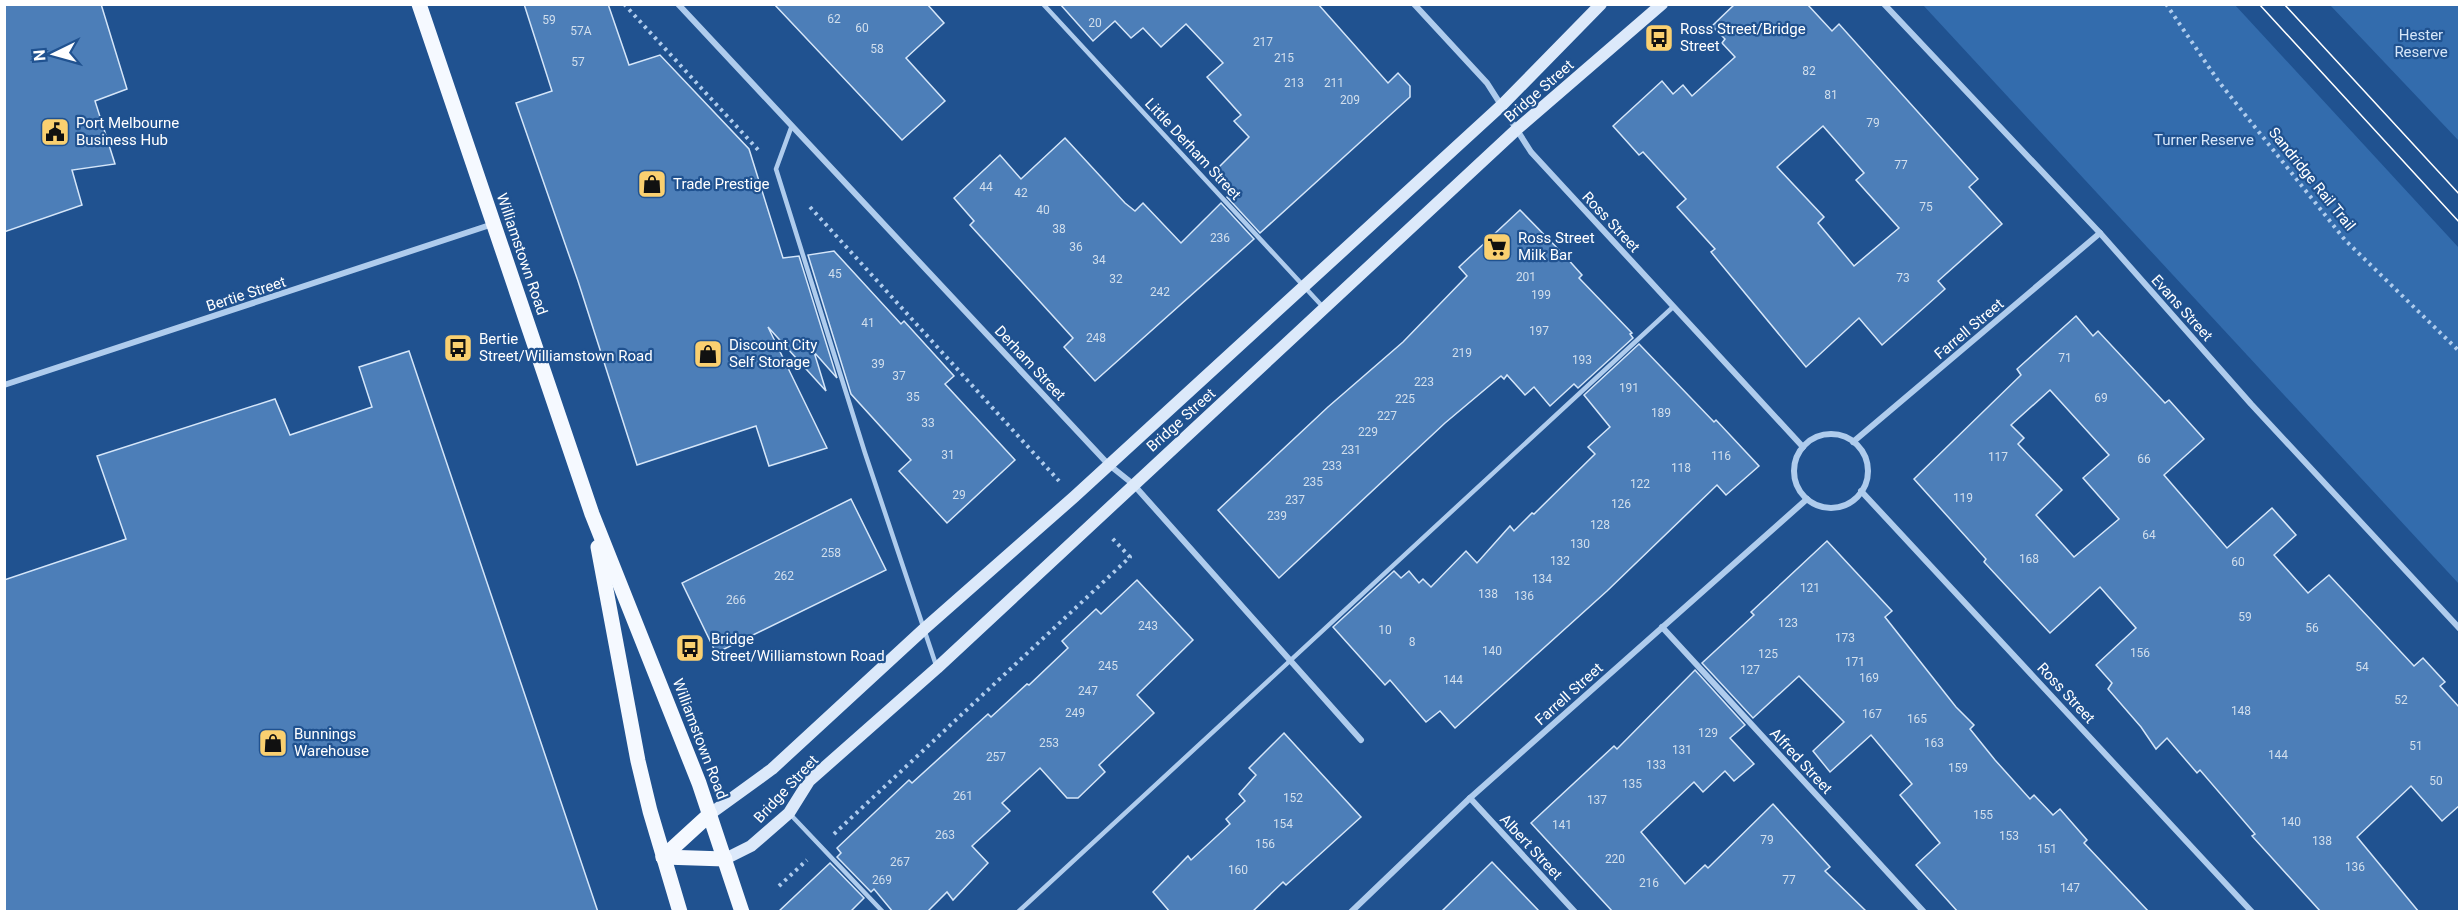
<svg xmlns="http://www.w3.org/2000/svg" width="2464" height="916" font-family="Roboto,sans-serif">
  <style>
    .green { fill: #336cad }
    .building { fill: #4c7eb8; stroke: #d5e6f9; stroke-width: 1.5; fill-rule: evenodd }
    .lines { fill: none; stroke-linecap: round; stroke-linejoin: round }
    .path { stroke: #afcced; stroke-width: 4; stroke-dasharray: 3 4.5; stroke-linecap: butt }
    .lane { stroke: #afcced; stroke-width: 4.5 }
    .street { stroke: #afcced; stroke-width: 6 }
    .secondary { stroke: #dce9fa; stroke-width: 12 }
    .primary { stroke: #f5f9ff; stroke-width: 15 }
    .tram { stroke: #fff; stroke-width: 1.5 }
    .labels { text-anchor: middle; stroke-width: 4.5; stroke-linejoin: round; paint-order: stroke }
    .number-label { font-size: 12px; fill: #d2dfed }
    .poi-label { font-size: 15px; fill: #fff; stroke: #205290; text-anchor: start }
    .park-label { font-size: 15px; fill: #d5e6f9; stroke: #205290 }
    .street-label { font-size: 15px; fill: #fff; stroke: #205290 }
  </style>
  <rect width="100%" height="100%" fill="#205290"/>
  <g class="green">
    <path d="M 1923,5 L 2235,5 L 2459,248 L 2459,584 Z"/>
    <path d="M 2330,5 L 2459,5 L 2459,141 Z"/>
  </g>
  <g class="building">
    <path d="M 4,4 L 101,4 L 127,89 L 95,101 L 115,164 L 72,170 L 82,205 L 4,232 Z"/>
    <path d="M 524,4 L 608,4 L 629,65 L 660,55 L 749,149 L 783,258 L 799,256 L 837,378 L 814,352 L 826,391 L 768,327 L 827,448 L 769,466 L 756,426 L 637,465 L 578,281 L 516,103 L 552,91 Z"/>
    <path d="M 774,4 L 927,4 L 944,23 L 906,58 L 945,101 L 902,140 Z"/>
    <path d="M 1060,4 L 1318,4 L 1388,83 L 1398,73 L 1410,86 L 1410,97 L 1260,233 L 1227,197 L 1232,193 L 1213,173 L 1249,137 L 1234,121 L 1241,115 L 1207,77 L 1223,63 L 1186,24 L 1161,47 L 1143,28 L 1131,38 L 1115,21 L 1093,41 Z"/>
    <path d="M 1735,4 L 1807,4 L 1832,31 L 1839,24 L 1978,179 L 1969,187 L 2002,224 L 1938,281 L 1945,289 L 1882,345 L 1859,318 L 1806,367 L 1711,252 L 1715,249 L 1677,207 L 1686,199 L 1643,152 L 1639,155 L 1613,126 L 1662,81 L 1673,94 L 1683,85 L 1692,96 L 1735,57 L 1722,43 L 1725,39 L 1712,26 ZM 1823,126 L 1864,173 L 1856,180 L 1899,228 L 1854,266 L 1818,223 L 1824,217 L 1777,167 Z"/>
    <path d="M 1065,138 L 1125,203 L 1135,211 L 1143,203 L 1181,243 L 1221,203 L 1254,239 L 1095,381 L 1064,347 L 1073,338 L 970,225 L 974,221 L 954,198 L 1000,155 L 1021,179 Z"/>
    <path d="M 1520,210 L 1565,256 L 1582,275 L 1579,278 L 1632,333 L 1630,334 L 1633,338 L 1578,388 L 1574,384 L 1550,406 L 1534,387 L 1525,395 L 1507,375 L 1504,379 L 1501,376 L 1445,423 L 1279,578 L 1218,510 L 1328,407 L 1403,342 L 1467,276 L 1459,267 Z"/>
    <path d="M 834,251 L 901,324 L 904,321 L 954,376 L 945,384 L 1015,460 L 947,523 L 899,471 L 911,460 L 851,394 L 808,255 Z"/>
    <path d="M 2076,316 L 2093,336 L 2098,331 L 2165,403 L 2169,400 L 2204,439 L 2164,475 L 2227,548 L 2272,508 L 2296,535 L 2274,555 L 2308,593 L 2329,575 L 2414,666 L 2423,658 L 2445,682 L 2440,686 L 2460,708 L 2460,805 L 2442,821 L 2411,786 L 2357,837 L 2419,912 L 2321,912 L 2252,836 L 2255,834 L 2200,770 L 2197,773 L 2167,738 L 2156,749 L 2141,727 L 2108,689 L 2112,683 L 2096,665 L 2136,628 L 2100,587 L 2050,633 L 1984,562 L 1986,559 L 1914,479 L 2021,375 L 2017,369 ZM 2050,390 L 2109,455 L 2083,478 L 2119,519 L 2074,557 L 2036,515 L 2062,490 L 2018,444 L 2024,438 L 2011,425 Z"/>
    <path d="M 1639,344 L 1714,422 L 1716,420 L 1759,466 L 1726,495 L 1717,485 L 1607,591 L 1455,728 L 1440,711 L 1426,722 L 1390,680 L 1385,685 L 1333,627 L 1394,571 L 1401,578 L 1409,571 L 1419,583 L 1423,579 L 1431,587 L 1466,551 L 1477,563 L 1510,526 L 1514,531 L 1532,513 L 1534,514 L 1595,454 L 1588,447 L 1610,427 L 1584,395 Z"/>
    <path d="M 409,351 L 598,912 L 4,912 L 4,580 L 126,539 L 97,456 L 275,399 L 290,435 L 372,407 L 359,367 Z"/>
    <path d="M 851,499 L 886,570 L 716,653 L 682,583 Z"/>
    <path d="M 1827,541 L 1892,611 L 1885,617 L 1956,707 L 1974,725 L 1970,729 L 1995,760 L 2030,799 L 2034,795 L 2053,815 L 2060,809 L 2087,840 L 2084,843 L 2149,912 L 1958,912 L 1916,865 L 1940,843 L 1900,795 L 1912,784 L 1871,735 L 1830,772 L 1813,751 L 1844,722 L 1799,676 L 1753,718 L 1702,663 L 1754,615 L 1751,612 Z"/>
    <path d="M 1137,580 L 1193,640 L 1137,695 L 1154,713 L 1099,765 L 1105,772 L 1078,798 L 1067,798 L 1040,768 L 1002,803 L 1010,811 L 972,846 L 988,863 L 953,900 L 947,892 L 927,912 L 893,912 L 874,889 L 871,892 L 837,857 L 841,853 L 837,848 L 909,780 L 912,783 L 988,714 L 991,717 L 1027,684 L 1029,685 L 1068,648 L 1062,641 L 1096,609 L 1101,614 Z"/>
    <path d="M 1695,670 L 1745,725 L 1730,738 L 1754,764 L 1734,781 L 1725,771 L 1703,792 L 1694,782 L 1641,832 L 1685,884 L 1705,865 L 1708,868 L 1773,804 L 1830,867 L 1825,871 L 1867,912 L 1613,912 L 1531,823 L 1614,746 L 1617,749 Z"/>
    <path d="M 1284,733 L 1361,817 L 1286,885 L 1283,882 L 1252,912 L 1170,912 L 1153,892 L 1188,856 L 1191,860 L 1230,824 L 1226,819 L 1245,801 L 1239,794 L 1256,775 L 1249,768 Z"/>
    <path d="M 1492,862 L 1540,912 L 1441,912 Z"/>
    <path d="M 830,863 L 864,898 L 850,912 L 778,912 Z"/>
  </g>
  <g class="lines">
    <g class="path">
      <path d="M 624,4 L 761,153"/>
      <path d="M 2166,4 L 2219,82 L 2345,240 L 2460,352"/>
      <path d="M 810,207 L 1059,481"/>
      <path d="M 834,834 L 1130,557 L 1111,537"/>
      <path d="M 779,886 L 807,860"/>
    </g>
    <g class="lane">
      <path d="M 1043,4 L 1323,307"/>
      <path d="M 791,128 L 776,169 L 865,453 L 936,665"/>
      <path d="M 790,814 L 883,912"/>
      <path d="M 1018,912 L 1673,307"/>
    </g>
    <g class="street">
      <path d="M 678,4 L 1108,464 L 1133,484 L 1361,740"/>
      <path d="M 1414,4 L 1487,83 L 1531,152 L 1803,447"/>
      <path d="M 1884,4 L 2100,233 L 2251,404 L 2460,629"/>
      <path d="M 4,385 L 493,224"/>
      <circle cx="1831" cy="471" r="37"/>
      <path d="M 1853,442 L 2100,233"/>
      <path d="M 1861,491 L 2252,912"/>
      <path d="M 1662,627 L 1924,912"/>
      <path d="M 1470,798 L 1575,912"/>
      <path d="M 1351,912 L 1470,798 L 1807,499"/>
    </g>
    <g class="secondary">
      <path d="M 710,814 L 772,769 L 924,629 L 1074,497 L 1502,105 L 1601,4"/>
      <path d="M 725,859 L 751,846 L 789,813 L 809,781 L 937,668 L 1516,130 L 1662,4"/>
    </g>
    <g class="primary">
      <path d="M 419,4 L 592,514 L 699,783 L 742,912"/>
      <path d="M 598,547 L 638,761 L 650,811 L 680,912"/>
      <path d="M 663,857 L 710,814"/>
      <path d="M 663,857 L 725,859"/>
    </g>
    <g class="tram">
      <path d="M 2259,4 L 2460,223"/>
      <path d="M 2284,4 L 2460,195"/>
    </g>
  </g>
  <defs>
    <g id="bus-square" transform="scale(1.5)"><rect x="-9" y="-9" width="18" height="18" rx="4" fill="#fad070" stroke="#205290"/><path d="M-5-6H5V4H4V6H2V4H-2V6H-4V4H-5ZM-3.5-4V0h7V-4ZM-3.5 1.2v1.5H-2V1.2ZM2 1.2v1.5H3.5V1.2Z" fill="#111"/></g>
    <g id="civic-square" transform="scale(1.5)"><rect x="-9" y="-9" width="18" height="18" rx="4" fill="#fad070" stroke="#205290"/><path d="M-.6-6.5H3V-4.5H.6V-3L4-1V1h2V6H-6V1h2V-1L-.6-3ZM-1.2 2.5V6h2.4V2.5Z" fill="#111"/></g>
    <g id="shop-square" transform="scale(1.5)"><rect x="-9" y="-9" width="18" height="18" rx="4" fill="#fad070" stroke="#205290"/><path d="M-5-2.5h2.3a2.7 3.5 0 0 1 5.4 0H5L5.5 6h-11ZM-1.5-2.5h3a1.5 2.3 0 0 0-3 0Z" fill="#111"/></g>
    <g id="supermarket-square" transform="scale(1.5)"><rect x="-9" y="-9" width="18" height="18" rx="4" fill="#fad070" stroke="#205290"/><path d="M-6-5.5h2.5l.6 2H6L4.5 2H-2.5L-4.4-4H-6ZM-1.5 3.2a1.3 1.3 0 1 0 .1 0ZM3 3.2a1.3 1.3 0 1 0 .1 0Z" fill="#111"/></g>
  </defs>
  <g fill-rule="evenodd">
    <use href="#bus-square" x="1659" y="38"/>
    <use href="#civic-square" x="55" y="132"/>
    <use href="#shop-square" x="652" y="184"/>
    <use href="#supermarket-square" x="1497" y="247"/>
    <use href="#bus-square" x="458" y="348"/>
    <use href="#shop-square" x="708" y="354"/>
    <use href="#bus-square" x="690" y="648"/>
    <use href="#shop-square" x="273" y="743"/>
  </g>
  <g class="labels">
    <g class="number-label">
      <text x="834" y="23">62</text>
      <text x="549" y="24">59</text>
      <text x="1095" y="27">20</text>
      <text x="862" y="32">60</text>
      <text x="581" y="35">57A</text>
      <text x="1263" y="46">217</text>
      <text x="877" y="53">58</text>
      <text x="1284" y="62">215</text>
      <text x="578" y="66">57</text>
      <text x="1809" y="75">82</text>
      <text x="1294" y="87">213</text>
      <text x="1334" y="87">211</text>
      <text x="1831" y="99">81</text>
      <text x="1350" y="104">209</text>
      <text x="1873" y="127">79</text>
      <text x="1901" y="169">77</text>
      <text x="986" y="191">44</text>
      <text x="1021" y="197">42</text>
      <text x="1926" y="211">75</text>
      <text x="1043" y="214">40</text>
      <text x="1059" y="233">38</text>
      <text x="1220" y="242">236</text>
      <text x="1076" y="251">36</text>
      <text x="1099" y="264">34</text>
      <text x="835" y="278">45</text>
      <text x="1526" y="281">201</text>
      <text x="1903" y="282">73</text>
      <text x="1116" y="283">32</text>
      <text x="1160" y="296">242</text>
      <text x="1541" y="299">199</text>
      <text x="868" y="327">41</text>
      <text x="1539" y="335">197</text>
      <text x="1096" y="342">248</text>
      <text x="1462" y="357">219</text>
      <text x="2065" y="362">71</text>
      <text x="1582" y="364">193</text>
      <text x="878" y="368">39</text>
      <text x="899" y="380">37</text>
      <text x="1424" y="386">223</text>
      <text x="1629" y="392">191</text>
      <text x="913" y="401">35</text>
      <text x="2101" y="402">69</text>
      <text x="1405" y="403">225</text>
      <text x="1661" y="417">189</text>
      <text x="1387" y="420">227</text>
      <text x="928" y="427">33</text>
      <text x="1368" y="436">229</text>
      <text x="1351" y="454">231</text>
      <text x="948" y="459">31</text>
      <text x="1721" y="460">116</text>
      <text x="1998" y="461">117</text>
      <text x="2144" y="463">66</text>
      <text x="1332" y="470">233</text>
      <text x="1681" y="472">118</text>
      <text x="1313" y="486">235</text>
      <text x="1640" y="488">122</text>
      <text x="959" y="499">29</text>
      <text x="1963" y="502">119</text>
      <text x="1295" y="504">237</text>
      <text x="1621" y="508">126</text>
      <text x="1277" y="520">239</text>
      <text x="1600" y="529">128</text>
      <text x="2149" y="539">64</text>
      <text x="1580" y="548">130</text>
      <text x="831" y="557">258</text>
      <text x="2029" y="563">168</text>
      <text x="1560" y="565">132</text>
      <text x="2238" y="566">60</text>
      <text x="784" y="580">262</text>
      <text x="1542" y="583">134</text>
      <text x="1810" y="592">121</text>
      <text x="1488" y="598">138</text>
      <text x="1524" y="600">136</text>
      <text x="736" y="604">266</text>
      <text x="2245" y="621">59</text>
      <text x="1788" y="627">123</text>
      <text x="1148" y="630">243</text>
      <text x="2312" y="632">56</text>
      <text x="1385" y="634">10</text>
      <text x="1845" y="642">173</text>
      <text x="1412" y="646">8</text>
      <text x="1492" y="655">140</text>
      <text x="2140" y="657">156</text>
      <text x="1768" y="658">125</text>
      <text x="1855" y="666">171</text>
      <text x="1108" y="670">245</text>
      <text x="2362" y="671">54</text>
      <text x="1750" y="674">127</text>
      <text x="1869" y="682">169</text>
      <text x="1453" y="684">144</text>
      <text x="1088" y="695">247</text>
      <text x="2401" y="704">52</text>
      <text x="2241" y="715">148</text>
      <text x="1075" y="717">249</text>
      <text x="1872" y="718">167</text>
      <text x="1917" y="723">165</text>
      <text x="1708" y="737">129</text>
      <text x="1049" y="747">253</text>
      <text x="1934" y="747">163</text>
      <text x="2416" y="750">51</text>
      <text x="1682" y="754">131</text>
      <text x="2278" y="759">144</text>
      <text x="996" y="761">257</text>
      <text x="1656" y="769">133</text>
      <text x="1958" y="772">159</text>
      <text x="2436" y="785">50</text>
      <text x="1632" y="788">135</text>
      <text x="963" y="800">261</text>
      <text x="1293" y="802">152</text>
      <text x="1597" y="804">137</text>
      <text x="1983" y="819">155</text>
      <text x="2291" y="826">140</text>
      <text x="1283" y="828">154</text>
      <text x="1562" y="829">141</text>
      <text x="945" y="839">263</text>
      <text x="2009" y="840">153</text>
      <text x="1767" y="844">79</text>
      <text x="2322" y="845">138</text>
      <text x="1265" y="848">156</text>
      <text x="2047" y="853">151</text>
      <text x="1615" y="863">220</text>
      <text x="900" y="866">267</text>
      <text x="2355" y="871">136</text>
      <text x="1238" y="874">160</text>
      <text x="882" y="884">269</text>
      <text x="1789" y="884">77</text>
      <text x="1649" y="887">216</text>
      <text x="2070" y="892">147</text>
    </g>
    <g class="poi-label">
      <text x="1680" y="34">Ross Street/Bridge<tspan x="1680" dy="17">Street</tspan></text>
      <text x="76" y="128">Port Melbourne<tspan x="76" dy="17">Business Hub</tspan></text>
      <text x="673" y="189">Trade Prestige</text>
      <text x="1518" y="243">Ross Street<tspan x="1518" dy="17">Milk Bar</tspan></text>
      <text x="479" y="344">Bertie<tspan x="479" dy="17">Street/Williamstown Road</tspan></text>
      <text x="729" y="350">Discount City<tspan x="729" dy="17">Self Storage</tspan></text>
      <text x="711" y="644">Bridge<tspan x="711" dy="17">Street/Williamstown Road</tspan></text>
      <text x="294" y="739">Bunnings<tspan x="294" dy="17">Warehouse</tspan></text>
    </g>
    <g class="park-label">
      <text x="2421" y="40">Hester<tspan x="2421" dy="17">Reserve</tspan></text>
      <text x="2204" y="145">Turner Reserve</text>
    </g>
    <g class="street-label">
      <text transform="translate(1539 91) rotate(-41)" y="5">Bridge Street</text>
      <text transform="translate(1193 149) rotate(47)" y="5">Little Derham Street</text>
      <text transform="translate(2312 179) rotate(51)" y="5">Sandridge Rail Trail</text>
      <text transform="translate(1611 222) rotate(47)" y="5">Ross Street</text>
      <text transform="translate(522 254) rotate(71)" y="5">Williamstown Road</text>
      <text transform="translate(246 294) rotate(-18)" y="5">Bertie Street</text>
      <text transform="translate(2182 308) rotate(48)" y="5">Evans Street</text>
      <text transform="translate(1969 329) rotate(-40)" y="5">Farrell Street</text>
      <text transform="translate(1030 363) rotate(47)" y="5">Derham Street</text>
      <text transform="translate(1181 420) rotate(-42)" y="5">Bridge Street</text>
      <text transform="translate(2066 693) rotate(47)" y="5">Ross Street</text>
      <text transform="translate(1569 694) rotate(-42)" y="5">Farrell Street</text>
      <text transform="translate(700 739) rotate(69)" y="5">Williamstown Road</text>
      <text transform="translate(1801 761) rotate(47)" y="5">Alfred Street</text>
      <text transform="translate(786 789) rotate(-47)" y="5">Bridge Street</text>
      <text transform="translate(1531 847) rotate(47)" y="5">Albert Street</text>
    </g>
  </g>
  <rect width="2464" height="916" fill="none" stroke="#ffffff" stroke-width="12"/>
  <g transform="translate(54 54) rotate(265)" stroke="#205290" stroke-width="4.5" paint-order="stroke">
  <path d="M0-4.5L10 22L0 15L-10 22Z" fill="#ffffff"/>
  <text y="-9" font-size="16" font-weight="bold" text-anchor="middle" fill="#ffffff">N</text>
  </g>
</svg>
